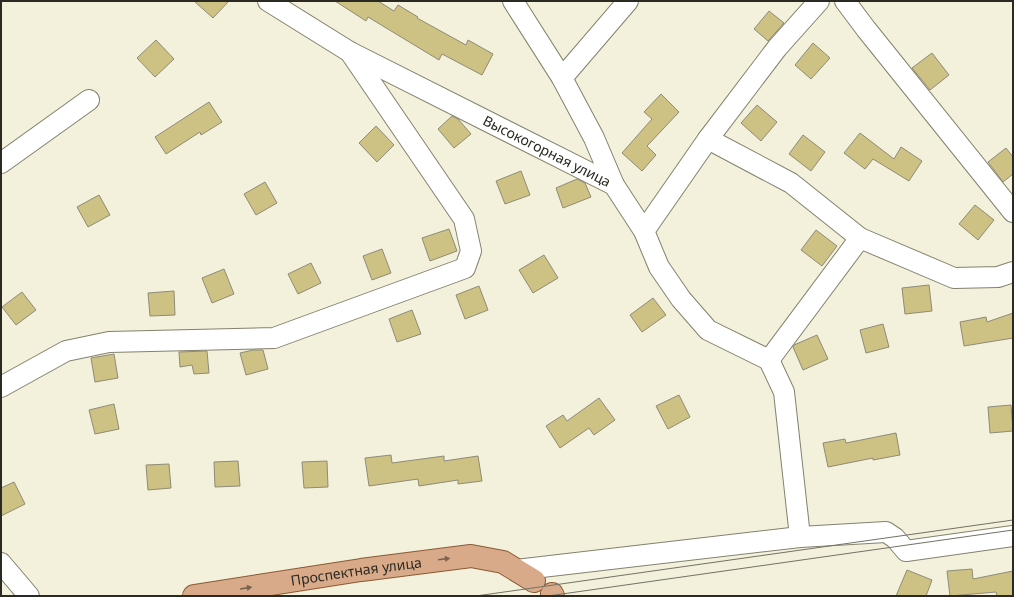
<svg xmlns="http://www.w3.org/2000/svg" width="1014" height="597" font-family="'Noto Sans',sans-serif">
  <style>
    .building { fill: #cdc283; stroke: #8e8b78 }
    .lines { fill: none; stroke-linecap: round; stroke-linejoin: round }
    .minor-casing { stroke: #84816e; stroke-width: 22 }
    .major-casing { stroke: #8b5932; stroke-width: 24 }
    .minor { stroke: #fff; stroke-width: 20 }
    .major { stroke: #d8aa89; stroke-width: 22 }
    .tram { stroke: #737165; stroke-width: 1 }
    .oneway { fill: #796450 }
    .labels { text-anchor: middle; stroke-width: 3; stroke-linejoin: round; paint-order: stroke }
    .street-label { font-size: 14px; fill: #2b2a22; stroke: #fff }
  </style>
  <rect width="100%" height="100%" fill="#f3f0db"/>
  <g class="building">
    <path d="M 194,1 L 229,1 L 213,18 Z"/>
    <path d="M 335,1 L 378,1 L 394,11 L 398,5 L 418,17 L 417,18 L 466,45 L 468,40 L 493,54 L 482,75 L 442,54 L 439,60 L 368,17 L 366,21 Z"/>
    <path d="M 769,11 L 784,23 L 768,41 L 754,29 Z"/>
    <path d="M 156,40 L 174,59 L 155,77 L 137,58 Z"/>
    <path d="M 813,43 L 830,58 L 811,79 L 795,65 Z"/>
    <path d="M 932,53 L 949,75 L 930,90 L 912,68 Z"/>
    <path d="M 661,94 L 679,112 L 647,146 L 656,155 L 642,171 L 622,153 L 652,119 L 644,112 Z"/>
    <path d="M 209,102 L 222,122 L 201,135 L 200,132 L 166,154 L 155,137 Z"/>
    <path d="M 757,105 L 777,122 L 761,141 L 741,123 Z"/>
    <path d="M 452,116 L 458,119 L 471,134 L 454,148 L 438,129 Z"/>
    <path d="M 376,126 L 394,145 L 377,162 L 359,143 Z"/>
    <path d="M 860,133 L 894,159 L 901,147 L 922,161 L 909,181 L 873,159 L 865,169 L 844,153 Z"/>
    <path d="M 803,135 L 825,152 L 811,171 L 789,154 Z"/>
    <path d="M 1006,148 L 1013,157 L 1013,174 L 1003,182 L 988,162 Z"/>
    <path d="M 521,171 L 530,195 L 505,204 L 496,181 Z"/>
    <path d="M 577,179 L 585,183 L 591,197 L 563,208 L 556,188 Z"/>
    <path d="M 265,182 L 277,203 L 256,215 L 244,194 Z"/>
    <path d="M 99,195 L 110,215 L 88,227 L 77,207 Z"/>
    <path d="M 975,205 L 994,220 L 978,240 L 959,224 Z"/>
    <path d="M 449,229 L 457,251 L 430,261 L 422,238 Z"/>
    <path d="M 816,230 L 837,246 L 822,266 L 801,250 Z"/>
    <path d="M 382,249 L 391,273 L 372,280 L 363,256 Z"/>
    <path d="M 544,255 L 558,278 L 533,293 L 519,270 Z"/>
    <path d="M 311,263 L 321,283 L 298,294 L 288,274 Z"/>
    <path d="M 224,269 L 234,294 L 212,303 L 202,278 Z"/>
    <path d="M 929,285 L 932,311 L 905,314 L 902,288 Z"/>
    <path d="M 479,286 L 488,310 L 465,319 L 456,295 Z"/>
    <path d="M 174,291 L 175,315 L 150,316 L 148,293 Z"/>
    <path d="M 22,292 L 36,310 L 16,325 L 2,307 Z"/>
    <path d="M 653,298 L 666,315 L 642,332 L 630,315 Z"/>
    <path d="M 412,310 L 421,334 L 397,342 L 389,319 Z"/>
    <path d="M 1013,313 L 1013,338 L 964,346 L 960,322 L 986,317 L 987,322 Z"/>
    <path d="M 883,324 L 889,347 L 866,353 L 860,330 Z"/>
    <path d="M 817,335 L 828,359 L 803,370 L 793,347 L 794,345 Z"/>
    <path d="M 253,350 L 263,350 L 268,369 L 246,375 L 240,353 Z"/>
    <path d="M 207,351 L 209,373 L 194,374 L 192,365 L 180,367 L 179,352 Z"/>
    <path d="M 114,354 L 118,378 L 95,382 L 91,358 Z"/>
    <path d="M 679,395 L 690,417 L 668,429 L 656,406 Z"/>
    <path d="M 599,398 L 615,420 L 594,435 L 589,428 L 560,448 L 546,426 L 563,415 L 567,421 Z"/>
    <path d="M 114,404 L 119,429 L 95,434 L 89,410 Z"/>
    <path d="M 1011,405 L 1013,431 L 990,433 L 988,407 Z"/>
    <path d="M 896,433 L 900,455 L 873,460 L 873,458 L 828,467 L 823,443 L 845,439 L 846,443 Z"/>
    <path d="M 391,455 L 392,463 L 444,456 L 444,461 L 478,456 L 482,481 L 458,484 L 458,480 L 419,486 L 418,479 L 369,486 L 365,458 Z"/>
    <path d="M 238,461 L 240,486 L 215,487 L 214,462 Z"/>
    <path d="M 327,461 L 328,487 L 304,488 L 302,462 Z"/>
    <path d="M 169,464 L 171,488 L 148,490 L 146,465 Z"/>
    <path d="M 14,482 L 25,504 L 1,516 L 1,488 Z"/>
    <path d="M 972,569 L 973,579 L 1013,571 L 1013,596 L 997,596 L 996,592 L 950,596 L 947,571 Z"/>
    <path d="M 907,570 L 932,580 L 926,596 L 896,596 Z"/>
  </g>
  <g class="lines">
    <g class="minor-casing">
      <g id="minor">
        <path id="s1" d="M 268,1 L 350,52 L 614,185 L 644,231 L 659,267 L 681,299 L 708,330 L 769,360"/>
        <path d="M 513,1 L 562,78 L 594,138 L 614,185"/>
        <path d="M 845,1 L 866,29 L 1013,212"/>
        <path d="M 562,78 L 628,1"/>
        <path d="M 708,139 L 791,183 L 860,238"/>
        <path d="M 1,163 L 89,100"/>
        <path d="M 644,231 L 708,139 L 777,48 L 819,1"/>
        <path d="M 769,360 L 860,238 L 954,278 L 998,277 L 1013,272"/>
        <path d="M 769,360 L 784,392 L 800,537"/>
        <path d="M 1,387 L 66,351 L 109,342 L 274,338 L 465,268 L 471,251 L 464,219 L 350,52"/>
        <path d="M 1,563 L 29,596"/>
        <path d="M 516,570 L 800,537 L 886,532 L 895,538 L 906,551 L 1013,536"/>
      </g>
    </g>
    <g class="major-casing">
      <g id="major">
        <path d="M 552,594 L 553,596"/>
        <path id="s2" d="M 194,596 L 361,570 L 471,556 L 503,562 L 534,581"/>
      </g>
    </g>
    <use href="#minor" class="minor"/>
    <use href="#major" class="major"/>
    <g class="tram">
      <path d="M 476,596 L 1013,520"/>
      <path d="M 548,596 L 1013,530"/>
    </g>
  </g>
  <defs><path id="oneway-solid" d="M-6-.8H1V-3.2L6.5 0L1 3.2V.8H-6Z"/></defs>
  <g class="oneway">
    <use href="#oneway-solid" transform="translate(444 559) rotate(-7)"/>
    <use href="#oneway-solid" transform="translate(246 588) rotate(-9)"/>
  </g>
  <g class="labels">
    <g class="street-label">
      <text dy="5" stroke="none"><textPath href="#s1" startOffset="317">Высокогорная улица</textPath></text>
      <text dy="5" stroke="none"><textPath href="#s2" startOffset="164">Проспектная улица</textPath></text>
    </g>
  </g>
  <rect width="1014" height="597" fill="none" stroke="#2b2a22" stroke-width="4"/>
</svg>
